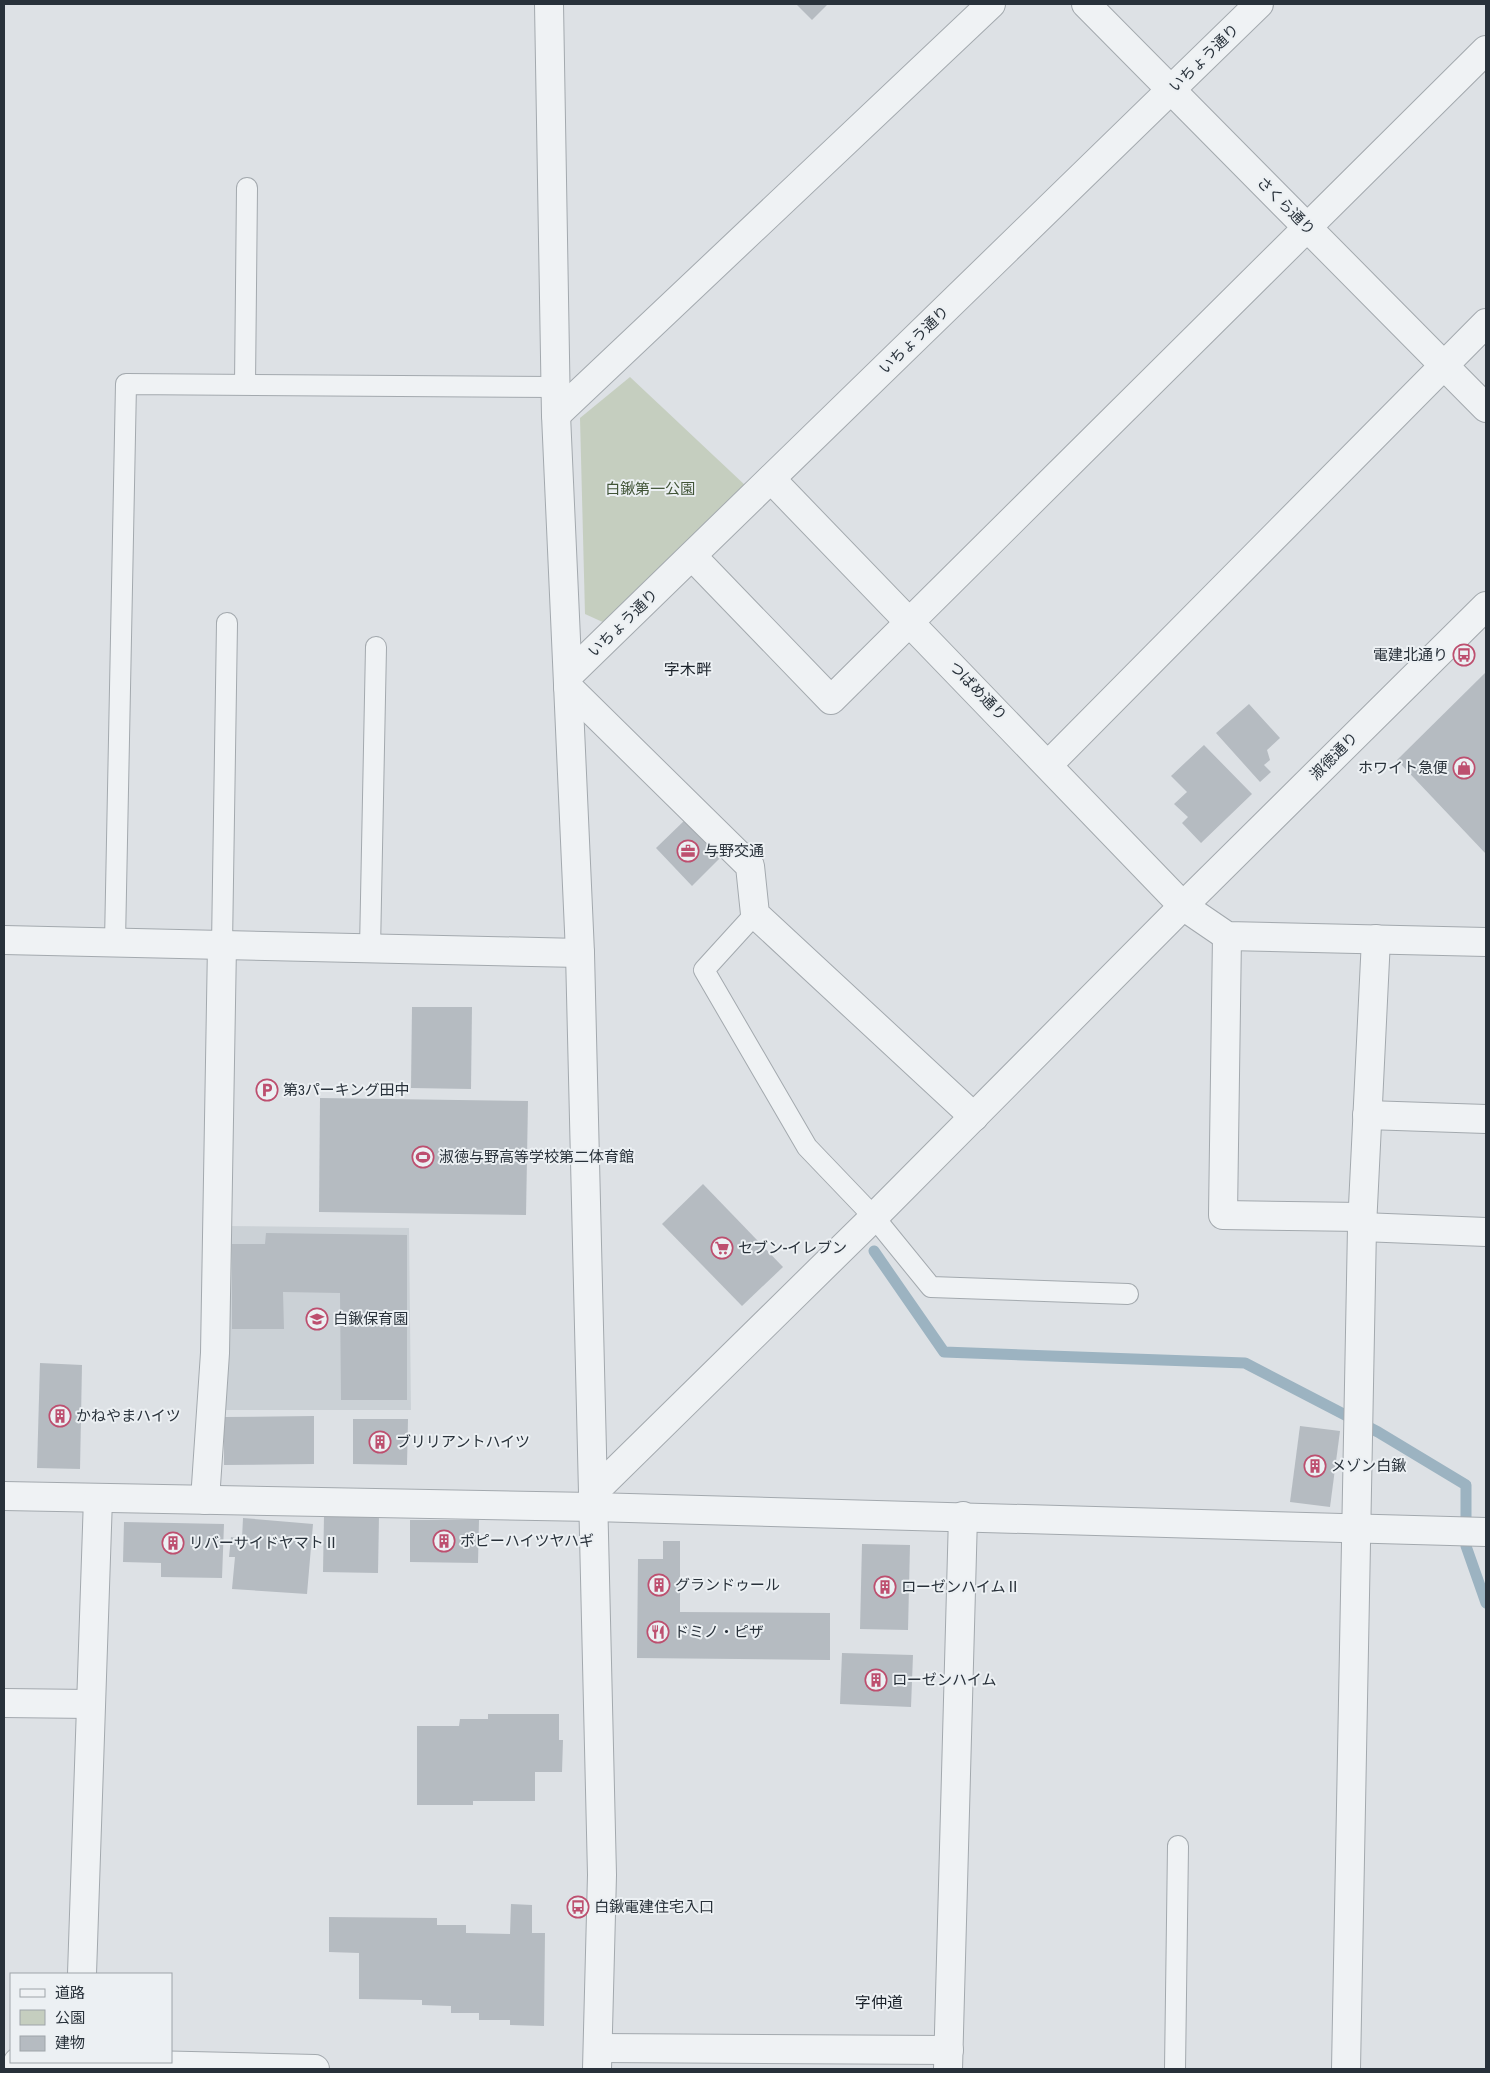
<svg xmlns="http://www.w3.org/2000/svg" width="1490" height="2073" font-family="'Archivo Narrow','Noto Sans JP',sans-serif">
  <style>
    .built { fill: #cbd1d6 }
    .green { fill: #c5cebf }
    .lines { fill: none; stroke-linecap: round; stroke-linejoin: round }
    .stream { stroke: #9cb3c1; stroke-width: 11 }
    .building { fill: #b5bbc1 }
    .service-casing { stroke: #a3a9ae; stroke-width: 22 }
    .minor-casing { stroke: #a3a9ae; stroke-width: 30 }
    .tertiary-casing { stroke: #a3a9ae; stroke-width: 30 }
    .service { stroke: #eff2f4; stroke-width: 20 }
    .minor { stroke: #eff2f4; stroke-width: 28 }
    .tertiary { stroke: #eff2f4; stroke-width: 28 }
    .labels { text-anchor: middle; stroke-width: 4; stroke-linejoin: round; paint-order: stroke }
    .street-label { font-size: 15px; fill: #28313a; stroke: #ecf0f3 }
    .park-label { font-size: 15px; fill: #415437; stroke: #ecf0f3 }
    .poi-label { font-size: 15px; fill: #28313a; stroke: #ecf0f3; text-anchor: start }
    .neighbourhood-label { font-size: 16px; fill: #1b222b; stroke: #ecf0f3 }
  </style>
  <rect width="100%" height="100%" fill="#dde1e5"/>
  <path class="built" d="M 224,1226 L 409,1228 L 411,1410 L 224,1410 Z"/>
  <path class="green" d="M 630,377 L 747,487 L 607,624 L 585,614 L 580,418 Z"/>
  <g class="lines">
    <path class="stream" d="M 874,1251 L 944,1352 L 1245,1363 L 1378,1432 L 1466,1485 L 1466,1546 L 1486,1603"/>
  </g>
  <g class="building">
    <path d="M 796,4 L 828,4 L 812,20 Z"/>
    <path d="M 1486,672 L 1486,854 L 1397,760 Z"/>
    <path d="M 1249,704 L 1280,738 L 1267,750 L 1270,760 L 1264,765 L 1271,772 L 1260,782 L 1216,733 Z"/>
    <path d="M 1204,745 L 1252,794 L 1201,843 L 1182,823 L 1188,817 L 1174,804 L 1187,792 L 1171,776 Z"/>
    <path d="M 686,819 L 722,856 L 692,886 L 656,848 Z"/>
    <path d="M 412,1007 L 472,1007 L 471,1089 L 411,1088 Z"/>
    <path d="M 320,1098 L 528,1101 L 526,1215 L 319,1212 Z"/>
    <path d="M 703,1184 L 783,1267 L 742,1306 L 662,1224 Z"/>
    <path d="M 266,1233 L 407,1235 L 407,1400 L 341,1400 L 340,1293 L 283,1292 L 284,1329 L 232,1329 L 232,1244 L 265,1244 Z"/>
    <path d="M 40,1363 L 82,1365 L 80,1469 L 37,1468 Z"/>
    <path d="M 314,1416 L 314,1464 L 224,1465 L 224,1417 Z"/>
    <path d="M 353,1419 L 408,1419 L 407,1465 L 353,1464 Z"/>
    <path d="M 1300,1426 L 1340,1431 L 1330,1507 L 1290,1502 Z"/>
    <path d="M 324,1516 L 379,1516 L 378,1573 L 323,1572 Z"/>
    <path d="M 243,1518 L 313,1524 L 307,1594 L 232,1589 L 235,1557 L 229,1557 L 231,1537 L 242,1539 Z"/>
    <path d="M 410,1520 L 479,1520 L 478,1563 L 410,1562 Z"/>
    <path d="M 124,1522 L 224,1524 L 222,1578 L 161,1577 L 161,1563 L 123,1562 Z"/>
    <path d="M 663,1541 L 680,1541 L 680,1612 L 830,1613 L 830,1660 L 637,1658 L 638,1559 L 663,1559 Z"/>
    <path d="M 862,1544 L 910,1545 L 908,1630 L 860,1629 Z"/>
    <path d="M 842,1653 L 913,1655 L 911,1707 L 840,1704 Z"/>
    <path d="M 488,1714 L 559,1714 L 559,1740 L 563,1740 L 562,1772 L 535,1772 L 535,1801 L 473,1801 L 473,1805 L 417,1805 L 417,1726 L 459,1726 L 460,1719 L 488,1719 Z"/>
    <path d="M 511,1904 L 532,1905 L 532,1933 L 545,1933 L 544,2026 L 510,2025 L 510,2020 L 479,2020 L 479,2013 L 451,2013 L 451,2006 L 422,2005 L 422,2000 L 359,1999 L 359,1953 L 329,1952 L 329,1917 L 437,1918 L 437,1925 L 466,1925 L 466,1933 L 510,1934 Z"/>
  </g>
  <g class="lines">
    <g class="service-casing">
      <g id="service">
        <path d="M 245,384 L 247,188"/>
        <path d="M 755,914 L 704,970 L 807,1147 L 874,1217 L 931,1287 L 1128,1294"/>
        <path d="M 115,942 L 126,384 L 556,387"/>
        <path d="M 222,945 L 227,623"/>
        <path d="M 370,949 L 376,647"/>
        <path d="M 1175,2069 L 1178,1846"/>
      </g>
    </g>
    <g class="minor-casing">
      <g id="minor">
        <path d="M 1086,4 L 1486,408"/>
        <path d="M 556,415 L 991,4"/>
        <path d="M 771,479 L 1183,906 L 1227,936 L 1486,942"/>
        <path d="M 692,556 L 831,700 L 1486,50"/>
        <path d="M 568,676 L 1259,4"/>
        <path d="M 568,687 L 750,866 L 755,914 L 974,1117"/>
        <path d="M 1048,765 L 1486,323"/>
        <path d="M 1183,906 L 1486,606"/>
        <path d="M 1227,936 L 1223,1215 L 1362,1217"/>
        <path d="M 4,940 L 580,953"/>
        <path d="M 1367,1115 L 1486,1119"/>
        <path d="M 1362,1227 L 1486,1232"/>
        <path d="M 4,1496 L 593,1507 L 1486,1532"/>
        <path d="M 205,1500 L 215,1353 L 222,945"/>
        <path d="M 4,1703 L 91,1704"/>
        <path d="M 82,1974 L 98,1498"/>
        <path d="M 599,2048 L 949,2050"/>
        <path d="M 18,2062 L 315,2069"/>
        <path d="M 948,2069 L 963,1516"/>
        <path d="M 1346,2069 L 1362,1227 L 1376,939"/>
      </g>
    </g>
    <g class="tertiary-casing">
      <g id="tertiary">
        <path d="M 549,4 L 556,415 L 580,953 L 593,1493 L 602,1875 L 597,2069"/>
        <path d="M 593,1493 L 874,1217 L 1183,906"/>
      </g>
    </g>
    <use href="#service" class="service"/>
    <use href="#minor" class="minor"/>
    <use href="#tertiary" class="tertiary"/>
  </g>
  <defs>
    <g id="bus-ring" transform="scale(1.125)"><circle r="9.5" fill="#ecf0f3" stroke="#bd4f6f" stroke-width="1.5"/><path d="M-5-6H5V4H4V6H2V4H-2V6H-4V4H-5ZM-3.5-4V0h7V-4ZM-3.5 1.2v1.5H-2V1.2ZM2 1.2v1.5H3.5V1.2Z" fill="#bd4f6f"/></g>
    <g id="shop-ring" transform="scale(1.125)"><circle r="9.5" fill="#ecf0f3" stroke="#bd4f6f" stroke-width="1.5"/><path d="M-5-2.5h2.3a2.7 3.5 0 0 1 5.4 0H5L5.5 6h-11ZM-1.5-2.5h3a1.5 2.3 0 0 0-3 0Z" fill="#bd4f6f"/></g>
    <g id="office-ring" transform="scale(1.125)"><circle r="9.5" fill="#ecf0f3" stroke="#bd4f6f" stroke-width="1.5"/><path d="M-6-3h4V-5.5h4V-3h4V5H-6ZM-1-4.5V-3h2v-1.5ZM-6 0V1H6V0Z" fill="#bd4f6f"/></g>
    <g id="parking-ring" transform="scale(1.125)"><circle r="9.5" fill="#ecf0f3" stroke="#bd4f6f" stroke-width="1.5"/><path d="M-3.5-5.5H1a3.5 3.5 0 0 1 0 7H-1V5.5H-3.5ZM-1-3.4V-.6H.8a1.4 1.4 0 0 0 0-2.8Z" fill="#bd4f6f"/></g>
    <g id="stadium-ring" transform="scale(1.125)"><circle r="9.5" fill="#ecf0f3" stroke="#bd4f6f" stroke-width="1.5"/><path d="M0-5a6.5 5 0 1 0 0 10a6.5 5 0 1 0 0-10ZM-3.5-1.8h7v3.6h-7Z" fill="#bd4f6f"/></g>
    <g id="supermarket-ring" transform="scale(1.125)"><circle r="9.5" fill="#ecf0f3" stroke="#bd4f6f" stroke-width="1.5"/><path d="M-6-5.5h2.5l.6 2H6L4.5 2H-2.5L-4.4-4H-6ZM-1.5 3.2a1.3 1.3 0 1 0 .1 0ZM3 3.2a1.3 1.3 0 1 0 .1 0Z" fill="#bd4f6f"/></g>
    <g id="school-ring" transform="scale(1.125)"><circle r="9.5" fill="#ecf0f3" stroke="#bd4f6f" stroke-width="1.5"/><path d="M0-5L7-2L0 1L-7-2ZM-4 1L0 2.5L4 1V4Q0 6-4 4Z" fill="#bd4f6f"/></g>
    <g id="building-ring" transform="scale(1.125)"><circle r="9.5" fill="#ecf0f3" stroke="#bd4f6f" stroke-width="1.5"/><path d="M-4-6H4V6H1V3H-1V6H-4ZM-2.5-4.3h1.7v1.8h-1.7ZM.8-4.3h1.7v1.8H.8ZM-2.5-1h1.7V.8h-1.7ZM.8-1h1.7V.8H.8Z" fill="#bd4f6f"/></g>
    <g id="restaurant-ring" transform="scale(1.125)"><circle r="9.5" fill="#ecf0f3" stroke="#bd4f6f" stroke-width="1.5"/><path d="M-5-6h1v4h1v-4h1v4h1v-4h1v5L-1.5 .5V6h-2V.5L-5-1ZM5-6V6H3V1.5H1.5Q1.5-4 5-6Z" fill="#bd4f6f"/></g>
  </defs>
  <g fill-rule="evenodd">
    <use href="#bus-ring" x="1464" y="655"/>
    <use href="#shop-ring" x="1464" y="768"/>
    <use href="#office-ring" x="688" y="851"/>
    <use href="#parking-ring" x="267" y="1090"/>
    <use href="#stadium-ring" x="423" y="1157"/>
    <use href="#supermarket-ring" x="722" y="1248"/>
    <use href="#school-ring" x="317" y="1319"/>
    <use href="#building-ring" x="60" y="1416"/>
    <use href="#building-ring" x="380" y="1442"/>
    <use href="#building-ring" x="1315" y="1466"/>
    <use href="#building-ring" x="444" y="1541"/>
    <use href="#building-ring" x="173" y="1543"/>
    <use href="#building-ring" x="659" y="1585"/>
    <use href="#building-ring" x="885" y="1587"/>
    <use href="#restaurant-ring" x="658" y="1632"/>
    <use href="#building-ring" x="876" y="1680"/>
    <use href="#bus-ring" x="578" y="1907"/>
  </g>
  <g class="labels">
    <g class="street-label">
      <text transform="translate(1204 58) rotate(-44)" y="5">いちょう通り</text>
      <text transform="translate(1286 206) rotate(45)" y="5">さくら通り</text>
      <text transform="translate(914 340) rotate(-44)" y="5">いちょう通り</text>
      <text transform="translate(623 623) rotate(-44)" y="5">いちょう通り</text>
      <text transform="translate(978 691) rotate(46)" y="5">つばめ通り</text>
      <text transform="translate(1334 756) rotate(-45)" y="5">淑徳通り</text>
    </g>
    <g class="park-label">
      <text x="650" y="494">白鍬第一公園</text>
    </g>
    <g class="poi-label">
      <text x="1448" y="660" text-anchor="end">電建北通り</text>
      <text x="1448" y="773" text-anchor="end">ホワイト急便</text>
      <text x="704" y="856">与野交通</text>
      <text x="283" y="1095">第3パーキング田中</text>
      <text x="439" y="1162">淑徳与野高等学校第二体育館</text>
      <text x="738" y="1253">セブン-イレブン</text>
      <text x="333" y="1324">白鍬保育園</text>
      <text x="76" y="1421">かねやまハイツ</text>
      <text x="396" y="1447">ブリリアントハイツ</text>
      <text x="1331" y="1471">メゾン白鍬</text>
      <text x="460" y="1546">ポピーハイツヤハギ</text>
      <text x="189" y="1548">リバーサイドヤマトⅡ</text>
      <text x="675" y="1590">グランドゥール</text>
      <text x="901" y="1592">ローゼンハイムⅡ</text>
      <text x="674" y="1637">ドミノ・ピザ</text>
      <text x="892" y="1685">ローゼンハイム</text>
      <text x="594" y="1912">白鍬電建住宅入口</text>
    </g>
    <g class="neighbourhood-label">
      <text x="688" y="675">字木畔</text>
      <text x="879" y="2008">字仲道</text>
    </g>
  </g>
  <rect width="1490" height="2073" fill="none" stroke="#28313a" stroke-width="10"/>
  <rect x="10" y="1973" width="162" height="90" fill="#ecf0f3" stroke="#9ea4a9"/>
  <rect x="20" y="1989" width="25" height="8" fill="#eff2f4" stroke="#9ea4a9"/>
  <text x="55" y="1998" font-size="15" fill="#28313a">道路</text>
  <rect x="20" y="2010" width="25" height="15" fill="#c5cebf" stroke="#9ea4a9"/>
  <text x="55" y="2023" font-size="15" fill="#28313a">公園</text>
  <rect x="20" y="2036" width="25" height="15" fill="#b5bbc1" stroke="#9ea4a9"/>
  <text x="55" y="2048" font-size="15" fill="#28313a">建物</text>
</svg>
